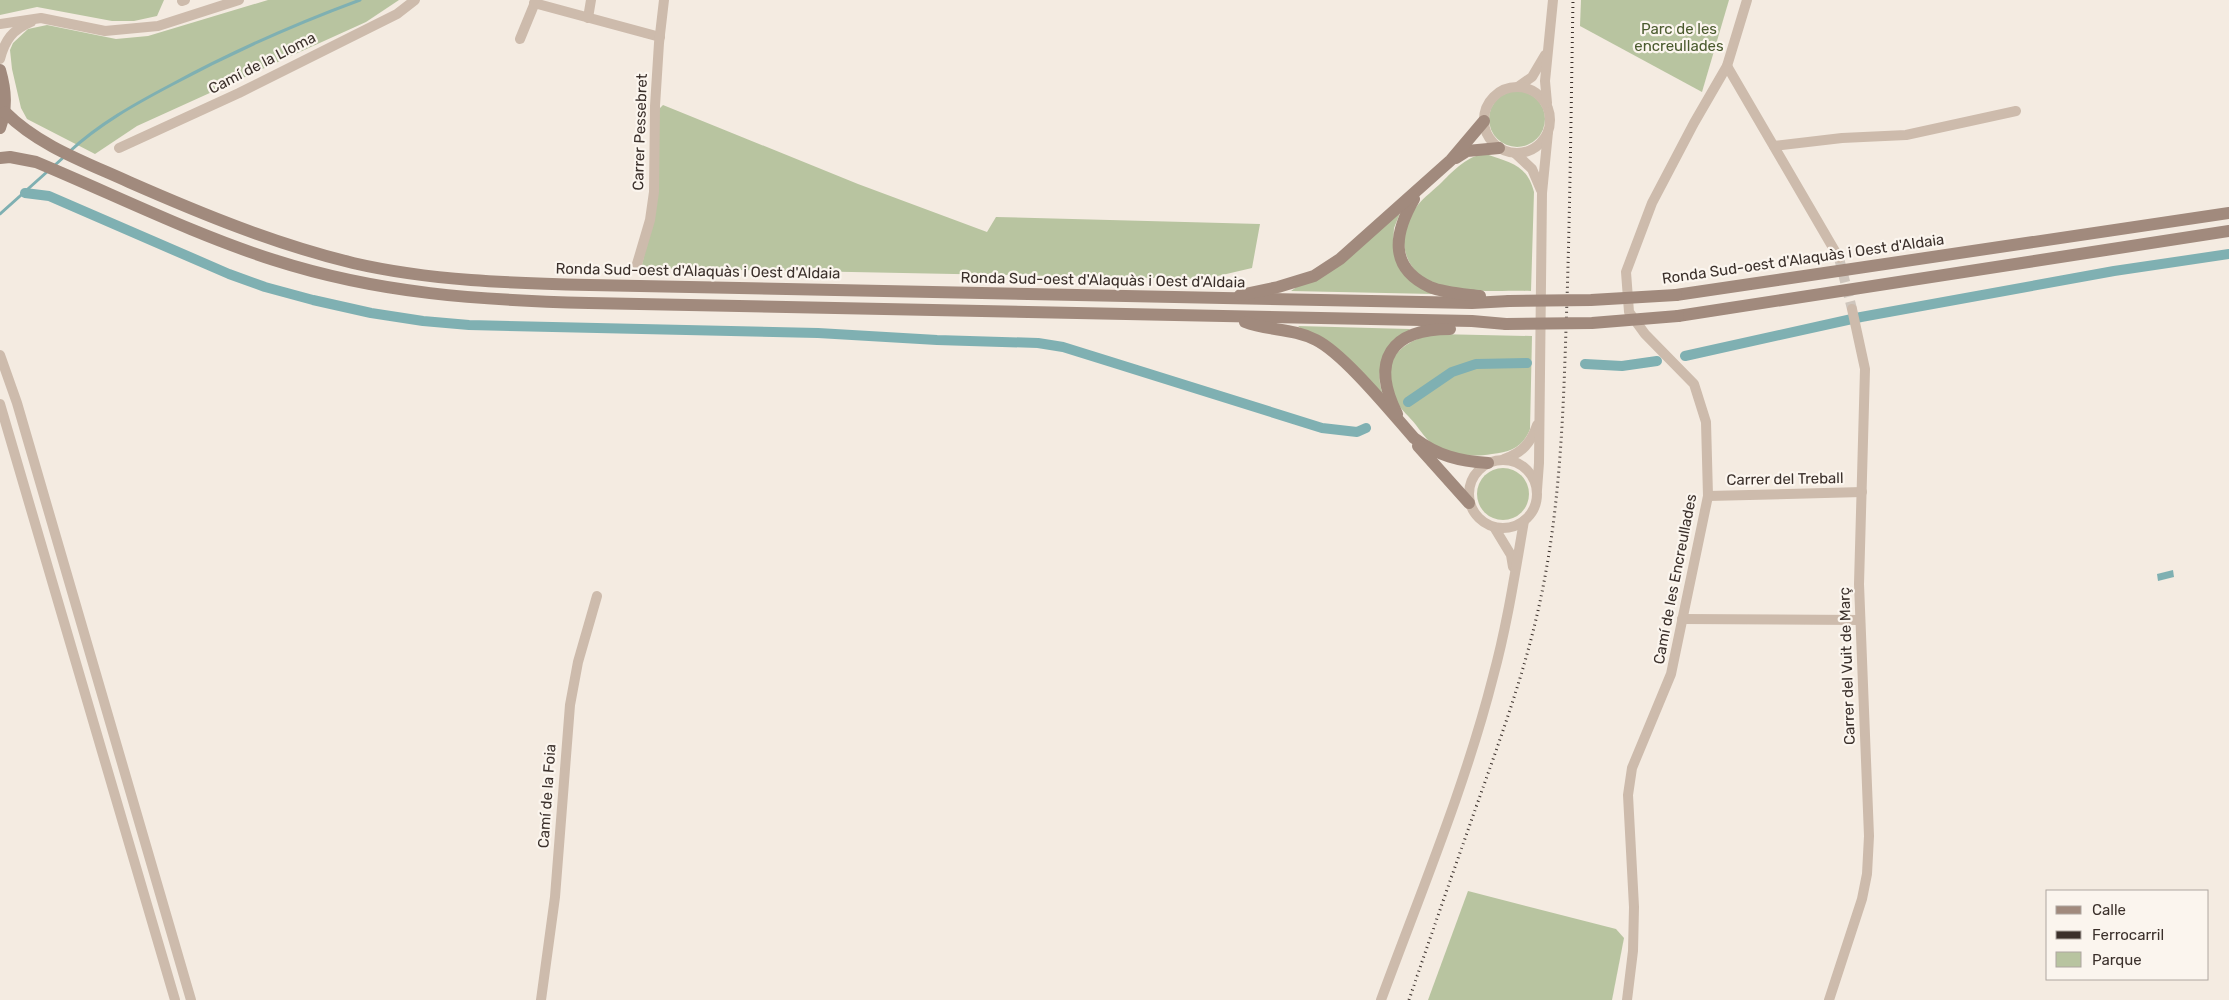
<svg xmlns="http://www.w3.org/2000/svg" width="2229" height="1000" font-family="Rubik,sans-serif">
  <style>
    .green { fill: #b8c4a0 }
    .water { fill: #7fb0b2 }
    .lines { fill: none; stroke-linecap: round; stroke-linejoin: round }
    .stream { stroke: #7fb0b2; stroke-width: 3 }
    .canal { stroke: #7fb0b2; stroke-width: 10 }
    .minor-tunnel { stroke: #cfc6bd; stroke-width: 10; stroke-dasharray: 10 5; stroke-linecap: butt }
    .minor { stroke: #cdbbac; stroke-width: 10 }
    .secondary { stroke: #a18a7d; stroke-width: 12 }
    .rail { stroke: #3b302b; stroke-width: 3; stroke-dasharray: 1 4; stroke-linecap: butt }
    .secondary-bridge { stroke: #a18a7d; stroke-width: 12 }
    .labels { text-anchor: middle; stroke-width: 4.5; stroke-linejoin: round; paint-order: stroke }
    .park-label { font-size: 15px; fill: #4a5a2e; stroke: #fbf5ee }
    .street-label { font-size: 15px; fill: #3b302b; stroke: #fbf5ee }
  </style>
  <rect width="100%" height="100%" fill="#f4ebe1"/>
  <g class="green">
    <path d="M 0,0 L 164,0 L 157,16 L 134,21 L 112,21 L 37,7 L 0,15 Z"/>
    <path d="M 268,0 L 399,0 L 366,22 L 137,126 L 95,154 L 27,119 L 21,108 L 12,69 L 10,50 L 13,43 L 28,29 L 47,25 L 116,39 L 148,36 Z"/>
    <path d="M 1581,0 L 1729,0 L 1702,92 L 1580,26 Z"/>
    <circle cx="1517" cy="119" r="28"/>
    <path d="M 663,105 L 858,184 L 987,232 L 996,217 L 1260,224 L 1252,268 L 1205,279 L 641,268 C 656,209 661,172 657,111 Z"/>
    <path d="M 1486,154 C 1510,163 1527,164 1534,192 L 1531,291 C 1501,290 1451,295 1425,279 C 1399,262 1398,228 1417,206 C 1424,197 1434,190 1442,182 C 1454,170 1468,155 1486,154 Z"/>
    <path d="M 1400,213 L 1394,228 L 1393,245 L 1433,294 L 1291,291 Z"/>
    <path d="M 1298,326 L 1409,329 L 1410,329 C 1390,352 1372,363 1383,395 Z"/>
    <path d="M 1436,334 L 1532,336 L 1530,429 C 1523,447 1511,452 1492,454 C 1474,457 1457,456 1440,449 C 1430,445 1422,433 1416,425 C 1410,417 1401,410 1396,401 C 1376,364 1400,340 1436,334 Z"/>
    <circle cx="1503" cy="494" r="26"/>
    <path d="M 1468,891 L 1616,929 L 1624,938 L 1612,1000 L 1428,1000 Z"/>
  </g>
  <path class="water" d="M 2173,570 L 2174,577 L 2158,581 L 2157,574 Z"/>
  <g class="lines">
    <g class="stream">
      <path d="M 69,152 C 99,124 135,104 171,85 C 232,52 295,24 360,0"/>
      <path d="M 55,165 L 65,156"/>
      <path d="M 0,214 L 48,171"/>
    </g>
    <g class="canal">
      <path d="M 25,193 L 49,196 L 229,274 L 265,287 L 313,300 L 371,313 L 423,321 L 469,325 L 818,333 L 937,340 L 1038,343 L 1063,347 L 1108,361 L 1322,428 L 1357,432 L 1366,428"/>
      <path d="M 1685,356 L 1861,317 L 2114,271 L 2229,254"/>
      <path d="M 1585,364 L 1622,366 L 1657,361"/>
      <path d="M 1408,402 L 1452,372 L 1476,364 L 1527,363"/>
    </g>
    <path class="minor-tunnel" d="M 1839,258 L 1852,309"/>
    <g class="minor">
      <path d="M 182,1 L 185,0"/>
      <path d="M 534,3 L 660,37"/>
      <path d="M 588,18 L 591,0"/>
      <path d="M 0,24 L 41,18 L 105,31 L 158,26 L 239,0"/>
      <path d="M 520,39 L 536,0"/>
      <path d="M 0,59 C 5,40 12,30 31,22"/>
      <path d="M 1727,66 L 1839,258"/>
      <path d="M 1519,86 L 1532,77 L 1545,55"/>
      <circle cx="1517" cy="120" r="33"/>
      <path d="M 1547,103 L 1545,81 L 1553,0"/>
      <path d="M 1774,146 L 1842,138 L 1906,135 L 2016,111"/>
      <path d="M 119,148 L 239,93 L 397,14 L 415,0"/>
      <path d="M 1515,153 L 1532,169 L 1541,190"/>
      <path d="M 637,264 L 650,220 L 654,192 L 655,106 L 659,43 L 664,0"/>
      <path d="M 0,355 L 17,403 L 191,1000"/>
      <path d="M 0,404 L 175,1000"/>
      <path d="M 1504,459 C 1522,453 1531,443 1537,425"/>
      <circle cx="1503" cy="494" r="34"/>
      <path d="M 1537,490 L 1539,463 L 1542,193 L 1548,132"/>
      <path d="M 1708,496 L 1862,492"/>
      <path d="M 1494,527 L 1511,555 L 1513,567"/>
      <path d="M 1682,619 L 1860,620"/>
      <path d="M 541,1000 L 555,897 L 570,705 L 578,662 L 597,596"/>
      <path d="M 1381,1000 C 1420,894 1465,787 1493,677 C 1507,626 1515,573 1524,521"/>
      <path d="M 1627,1000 L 1633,951 L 1634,907 L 1628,795 L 1632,768 L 1671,674 L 1708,496 L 1706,422 L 1694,384 L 1645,334 L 1629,312 L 1626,272 L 1652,203 L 1694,123 L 1727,66 L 1747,0"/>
      <path d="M 1829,1000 L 1862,899 L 1867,874 L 1869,836 L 1859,584 L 1865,369 L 1852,309"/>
    </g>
    <g class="secondary">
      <path d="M 0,70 C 6,91 7,108 0,128"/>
      <path d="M 5,112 C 39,146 85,162 129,182 C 202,214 275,244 353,263 C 431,281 511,283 590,285 L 1472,303 L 1509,301"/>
      <path d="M 0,158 L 10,157 L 36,162 C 115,195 193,234 274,260 C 380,294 479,300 589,303 L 1472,321 L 1506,324"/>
      <path d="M 1456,158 L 1467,151 L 1499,148"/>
      <path d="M 1414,199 C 1395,232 1387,267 1430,287 C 1444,293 1464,294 1480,296"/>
      <path d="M 1240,295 L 1278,287 L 1314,276 L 1340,259 L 1451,160 L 1484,121"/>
      <path d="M 1676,295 L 2229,213"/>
      <path d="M 1678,316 L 2229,231"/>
      <path d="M 1245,322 C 1268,331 1293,328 1316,340 C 1344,354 1391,412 1414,438 C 1438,456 1459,461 1488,463"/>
      <path d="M 1397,414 C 1370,360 1391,329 1450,329"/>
      <path d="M 1418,446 L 1469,503"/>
    </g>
    <path class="rail" d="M 1409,1000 C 1432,932 1456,864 1480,796 C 1501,737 1523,676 1537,615 C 1559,521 1563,425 1566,329 C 1570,219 1571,110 1573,0"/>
    <g class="secondary-bridge">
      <path d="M 1509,301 L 1591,300 L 1676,295"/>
      <path d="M 1506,324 L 1592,323 L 1678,316"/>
    </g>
  </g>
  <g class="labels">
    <g class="park-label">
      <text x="1679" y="34">Parc de les<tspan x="1679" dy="17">encreullades</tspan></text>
    </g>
    <g class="street-label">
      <text transform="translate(262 63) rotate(-27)" y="5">Camí de la Lloma</text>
      <text transform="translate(640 132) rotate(-88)" y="5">Carrer Pessebret</text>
      <text transform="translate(1803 259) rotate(-8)" y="5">Ronda Sud-oest d'Alaquàs i Oest d'Aldaia</text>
      <text transform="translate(698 271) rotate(1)" y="5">Ronda Sud-oest d'Alaquàs i Oest d'Aldaia</text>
      <text transform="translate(1103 280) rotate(1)" y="5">Ronda Sud-oest d'Alaquàs i Oest d'Aldaia</text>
      <text transform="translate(1785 479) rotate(-1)" y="5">Carrer del Treball</text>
      <text transform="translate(1675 579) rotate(-79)" y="5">Camí de les Encreullades</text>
      <text transform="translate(1847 666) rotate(-92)" y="5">Carrer del Vuit de Març</text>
      <text transform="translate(547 796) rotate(-86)" y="5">Camí de la Foia</text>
    </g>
  </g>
  <rect x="2046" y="890" width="162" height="90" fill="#fbf5ee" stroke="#aea6a0"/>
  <rect x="2056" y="906" width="25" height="8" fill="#a18a7d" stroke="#aea6a0"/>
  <text x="2092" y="915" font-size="15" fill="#3b302b">Calle</text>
  <rect x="2056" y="931" width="25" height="8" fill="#3b302b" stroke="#aea6a0"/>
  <text x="2092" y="940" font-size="15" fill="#3b302b">Ferrocarril</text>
  <rect x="2056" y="952" width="25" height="15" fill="#b8c4a0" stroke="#aea6a0"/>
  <text x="2092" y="965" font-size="15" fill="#3b302b">Parque</text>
</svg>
